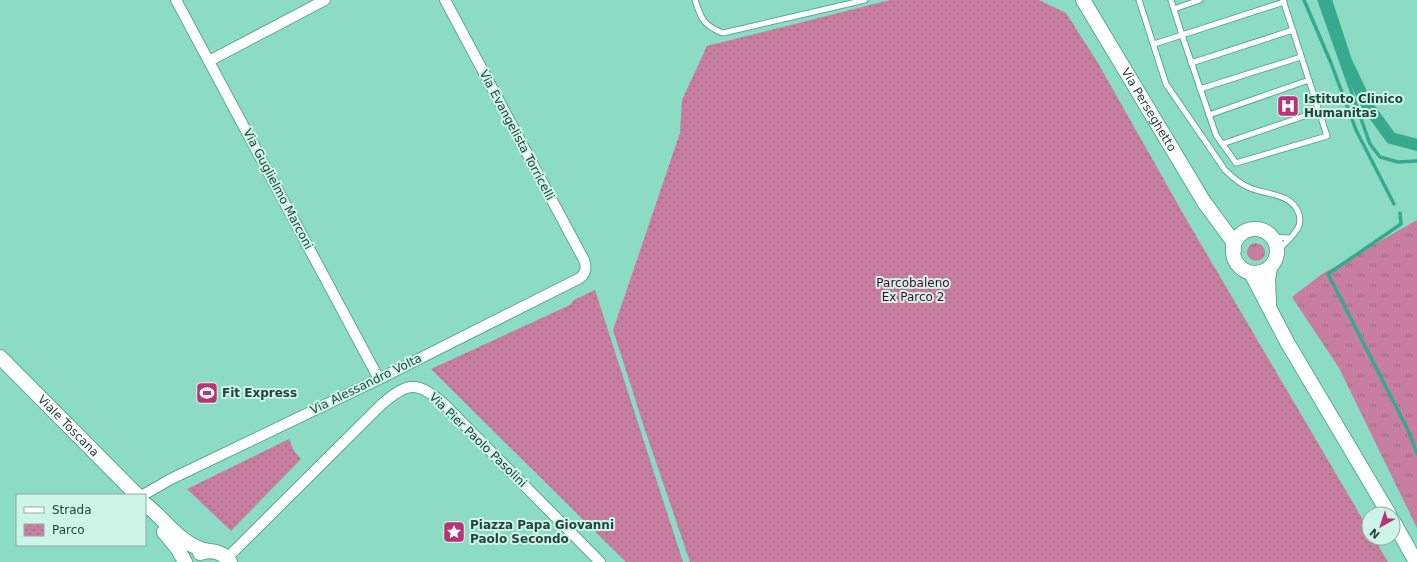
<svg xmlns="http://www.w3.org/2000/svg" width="1417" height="562" font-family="'DejaVu Sans',sans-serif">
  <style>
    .grass { fill: url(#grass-tufts) }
    .park { fill: url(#park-dots) }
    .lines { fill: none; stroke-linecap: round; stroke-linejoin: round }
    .stream { stroke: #37aa8d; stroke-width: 3.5 }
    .canal { stroke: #37aa8d; stroke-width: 12 }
    .lane-casing { stroke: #5baa93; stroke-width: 7 }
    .street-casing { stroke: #5baa93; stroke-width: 12 }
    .secondary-casing { stroke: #5baa93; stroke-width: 16 }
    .lane { stroke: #fff; stroke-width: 5 }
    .street { stroke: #fff; stroke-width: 10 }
    .secondary { stroke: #fff; stroke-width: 14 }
    .labels { text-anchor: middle; stroke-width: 4; stroke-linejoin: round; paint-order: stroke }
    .poi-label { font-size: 12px; font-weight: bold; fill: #22443a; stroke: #cef4e7; text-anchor: start }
    .street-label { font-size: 12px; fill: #22443a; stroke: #cef4e7 }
    .park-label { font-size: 12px; fill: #4f032f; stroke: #cef4e7 }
  </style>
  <defs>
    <pattern id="grass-tufts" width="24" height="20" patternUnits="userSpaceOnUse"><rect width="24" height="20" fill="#c87e9e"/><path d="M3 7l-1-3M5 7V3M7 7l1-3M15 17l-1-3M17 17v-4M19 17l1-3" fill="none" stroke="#a26982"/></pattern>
    <pattern id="park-dots" width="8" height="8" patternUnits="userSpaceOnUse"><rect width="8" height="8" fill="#c87e9e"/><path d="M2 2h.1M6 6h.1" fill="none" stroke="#a26982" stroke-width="1.8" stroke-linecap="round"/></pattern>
  </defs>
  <rect width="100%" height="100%" fill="#8cdcc3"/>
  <g class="grass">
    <path d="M 1417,220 L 1417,528 L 1339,368 L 1292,297 L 1322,274 Z"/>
    <circle cx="1256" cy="252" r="9"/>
  </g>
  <g class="park">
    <path d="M 890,0 L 1039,0 L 1066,13 L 1098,63 L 1185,217 L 1369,530 L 1369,538 L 1374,538 L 1388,562 L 690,562 L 645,430 L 613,330 L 680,133 L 682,100 L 707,46 Z"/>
    <path d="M 595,290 L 683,562 L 626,562 L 431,369 L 570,305 L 574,300 Z"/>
    <path d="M 289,439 L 294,451 L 301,459 L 231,531 L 187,489 Z"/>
  </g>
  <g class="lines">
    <g class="stream">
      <path d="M 1304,0 L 1331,63 L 1356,130 L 1394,204"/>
      <path d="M 1319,0 L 1370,144 L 1380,157 L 1398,162 L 1417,161"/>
      <path d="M 1400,213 L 1401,224 L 1328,274 L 1409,432 L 1417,454"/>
    </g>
    <path class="canal" d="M 1326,0 L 1346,61 L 1367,105 L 1391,138 L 1417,145"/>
    <g class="lane-casing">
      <g id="lane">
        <path d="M 695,0 C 701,19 704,26 723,33 L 865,0"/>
        <path d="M 1139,0 L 1166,84 L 1225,170 C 1232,177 1240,184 1250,188 C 1267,195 1292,193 1299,214 C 1300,218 1300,224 1298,228 C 1293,237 1284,244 1277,251"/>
        <path d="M 1171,0 L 1182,35 L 1284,2"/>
        <path d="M 1174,9 L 1200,0"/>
        <path d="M 1154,44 L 1182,35 L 1216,135 L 1236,163 L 1327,136 L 1283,0"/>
        <path d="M 1191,63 L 1293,30"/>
        <path d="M 1200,89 L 1301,57"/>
        <path d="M 1209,115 L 1309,80"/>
        <path d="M 1222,144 L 1319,111"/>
        <path d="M 1272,237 L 1290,238"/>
      </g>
    </g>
    <g class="street-casing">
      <g id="street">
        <path d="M 176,0 L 379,379"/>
        <path d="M 209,61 L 325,0"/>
        <path d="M 143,495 L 171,479 L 379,379 L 580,278 C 586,273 587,268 584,260 L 445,0"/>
        <path d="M 227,558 L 381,405 C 408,381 418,381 445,405 L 600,562"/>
      </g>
    </g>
    <g class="secondary-casing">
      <g id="secondary">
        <path id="s1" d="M 1083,0 L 1204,202 L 1232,240 L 1234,250"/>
        <circle cx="1255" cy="251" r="22"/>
        <path d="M 1251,273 L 1287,342 L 1389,514"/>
        <path d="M 1269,304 L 1268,280 L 1270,267"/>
        <path id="s2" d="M 0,357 L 137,495"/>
        <path d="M 145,504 C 165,519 183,548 209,551"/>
        <path d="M 1393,521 L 1416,562"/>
        <path d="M 164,532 L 178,549 L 185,562"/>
        <path d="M 200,553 C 212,549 223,552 230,562"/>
      </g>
    </g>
    <use href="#lane" class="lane"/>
    <use href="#street" class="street"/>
    <use href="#secondary" class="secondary"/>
  </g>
  <defs>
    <g id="hospital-square" transform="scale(1.15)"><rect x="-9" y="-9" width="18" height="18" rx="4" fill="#b83479" stroke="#cef4e7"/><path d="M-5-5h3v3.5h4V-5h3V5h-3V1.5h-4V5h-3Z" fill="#fff"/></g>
    <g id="stadium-square" transform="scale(1.15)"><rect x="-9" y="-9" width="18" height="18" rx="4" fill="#b83479" stroke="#cef4e7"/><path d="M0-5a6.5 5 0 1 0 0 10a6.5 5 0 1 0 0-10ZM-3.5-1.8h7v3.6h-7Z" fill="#fff"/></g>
    <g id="sight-square" transform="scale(1.15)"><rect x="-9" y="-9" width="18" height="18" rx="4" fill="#b83479" stroke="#cef4e7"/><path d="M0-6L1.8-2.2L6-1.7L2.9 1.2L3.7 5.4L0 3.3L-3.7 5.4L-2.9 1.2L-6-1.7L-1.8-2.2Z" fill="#fff"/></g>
  </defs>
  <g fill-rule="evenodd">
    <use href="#hospital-square" x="1288" y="106"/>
    <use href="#stadium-square" x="207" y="393"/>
    <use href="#sight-square" x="454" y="532"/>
  </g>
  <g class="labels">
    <g class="poi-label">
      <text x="1304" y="103">Istituto Clinico<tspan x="1304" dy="14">Humanitas</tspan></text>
      <text x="222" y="397">Fit Express</text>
      <text x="470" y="529">Piazza Papa Giovanni<tspan x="470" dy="14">Paolo Secondo</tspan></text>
    </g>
    <g class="street-label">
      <text dy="4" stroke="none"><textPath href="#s1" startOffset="128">Via Perseghetto</textPath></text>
      <text transform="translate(517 135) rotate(62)" y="4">Via Evangelista Torricelli</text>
      <text transform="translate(278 189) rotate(62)" y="4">Via Guglielmo Marconi</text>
      <text transform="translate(366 384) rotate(-26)" y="4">Via Alessandro Volta</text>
      <text dy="4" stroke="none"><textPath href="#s2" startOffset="97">Viale Toscana</textPath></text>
      <text transform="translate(478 440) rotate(44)" y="4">Via Pier Paolo Pasolini</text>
    </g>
    <g class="park-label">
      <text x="913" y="287">Parcobaleno<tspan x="913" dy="14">Ex Parco 2</tspan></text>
    </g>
  </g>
  <rect x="16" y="494" width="130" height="52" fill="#cef4e7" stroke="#89aea2"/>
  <rect x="24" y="507" width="20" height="6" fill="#ffffff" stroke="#89aea2"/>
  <text x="52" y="514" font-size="12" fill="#22443a">Strada</text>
  <rect x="24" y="524" width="20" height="12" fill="url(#park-dots)" stroke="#89aea2"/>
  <text x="52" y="534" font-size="12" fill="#22443a">Parco</text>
  <g transform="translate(1381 526) rotate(219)"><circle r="19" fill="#cef4e7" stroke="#89aea2"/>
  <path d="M0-3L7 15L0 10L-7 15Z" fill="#b83479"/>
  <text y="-6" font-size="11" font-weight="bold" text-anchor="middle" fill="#22443a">N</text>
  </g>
</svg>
